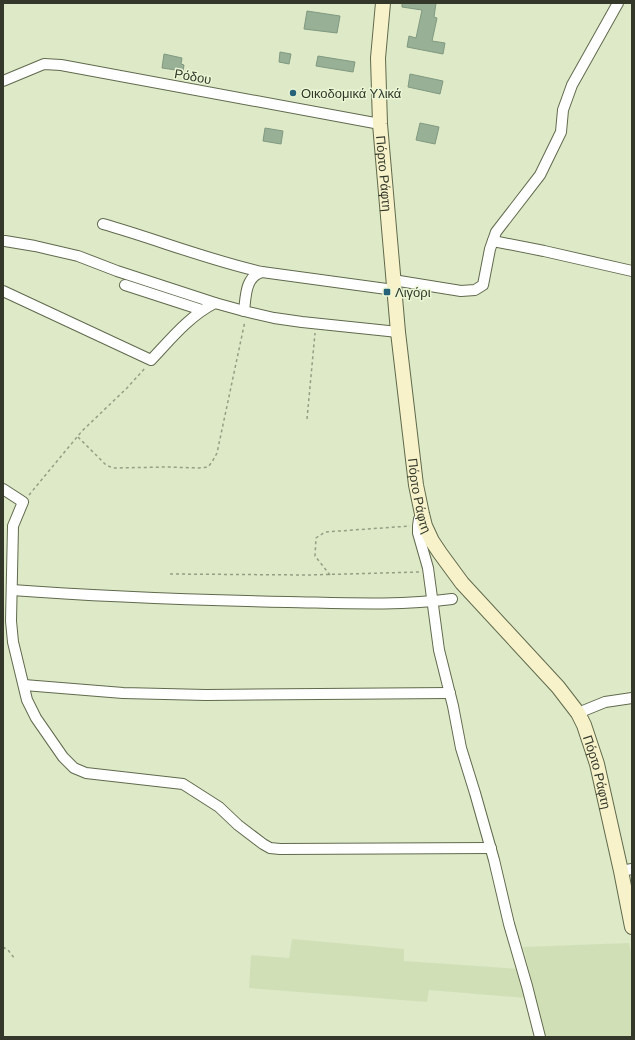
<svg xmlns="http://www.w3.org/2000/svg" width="635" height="1040" font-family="Rubik,sans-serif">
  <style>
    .built { fill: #d1dfb7 }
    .building { fill: #97b096; stroke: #809980 }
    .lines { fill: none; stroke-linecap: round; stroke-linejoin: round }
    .street-casing { stroke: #606a4d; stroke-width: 12 }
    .secondary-casing { stroke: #606a4d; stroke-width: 16 }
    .path { stroke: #959e85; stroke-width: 1.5; stroke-dasharray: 3 3; stroke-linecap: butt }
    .street { stroke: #fff; stroke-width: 10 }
    .secondary { stroke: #f7f2ca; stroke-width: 14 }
    .poi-dot { fill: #26627a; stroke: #eaf6d4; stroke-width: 1.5 }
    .labels { text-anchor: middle; stroke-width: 3; stroke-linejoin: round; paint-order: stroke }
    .street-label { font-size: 13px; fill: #33382b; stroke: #eaf6d4 }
    .poi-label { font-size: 13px; fill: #33382b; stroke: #eaf6d4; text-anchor: start }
  </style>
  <rect width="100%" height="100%" fill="#dde9c7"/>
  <g class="built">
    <path d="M 292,939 L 404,949 L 404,961 L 519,969 L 525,998 L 429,990 L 427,1002 L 249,988 L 251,955 L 289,958 Z"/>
    <path d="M 629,943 L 632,956 L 632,1037 L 546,1037 L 523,947 Z"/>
  </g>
  <g class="building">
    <path d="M 402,3 L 436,3 L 434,17 L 437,18 L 432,41 L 445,43 L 443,54 L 407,47 L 409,36 L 416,38 L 422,10 L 402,7 Z"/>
    <path d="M 307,11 L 340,16 L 337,33 L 304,29 Z"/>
    <path d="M 280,52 L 291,54 L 289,64 L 279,62 Z"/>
    <path d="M 164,54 L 182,58 L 181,64 L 184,65 L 183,71 L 162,68 Z"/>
    <path d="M 318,56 L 355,62 L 353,72 L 316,66 Z"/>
    <path d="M 410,74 L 443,81 L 440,94 L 408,87 Z"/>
    <path d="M 420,123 L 439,127 L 435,144 L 416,140 Z"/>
    <path d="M 265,128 L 283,131 L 281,144 L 263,141 Z"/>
  </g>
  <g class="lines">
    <g class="street-casing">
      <g id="street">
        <path d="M 3,81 L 44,64 L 61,65 L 380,124"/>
        <path d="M 103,224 C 156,239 208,260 262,272 L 394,290"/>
        <path d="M 5,241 L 35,246 L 78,256 L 117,271 L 215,303"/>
        <path d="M 493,241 L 544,251 L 632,271"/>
        <path d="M 262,272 C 245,277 246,296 244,311 L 274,318 L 302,322 L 398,332"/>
        <path d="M 393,280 L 461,291 L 475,290 L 483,285 L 490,249 L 496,232 L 540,175 L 561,132 L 563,110 L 572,85 L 618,3"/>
        <path d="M 125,285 L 202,310"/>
        <path d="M 3,291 L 151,360 C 170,340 189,316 215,303 L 244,311"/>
        <path d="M 3,489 L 23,502 L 13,526 L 11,621 L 13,642 L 27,700 L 36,718 L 63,757 L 74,768 L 86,773 L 183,784 L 219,807 L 238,825 L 263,844 L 270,848 L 280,849 L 491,848"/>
        <path d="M 422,514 L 419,519 L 418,526 L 418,533 L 428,568 L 439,650 L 453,706 L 461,748 L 475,793 L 494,860 L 509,924 L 527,986 L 540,1037"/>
        <path d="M 12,590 C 104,597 196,600 288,602 C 342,603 398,606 452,599"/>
        <path d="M 24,685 L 123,693 L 206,695 L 450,693"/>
        <path d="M 578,713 L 605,702 L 632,698"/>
        <path d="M 621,871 L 632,869"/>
      </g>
    </g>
    <g class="secondary-casing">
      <g id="secondary">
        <path id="s1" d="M 383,3 L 378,58 L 380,124 L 398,332 L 416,485 L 422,514 L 425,526 L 432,541 L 440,553 L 462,583 L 558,687 L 578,713 L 584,725 L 597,764 L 621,871 L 632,927"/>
      </g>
    </g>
    <g class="path">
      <path d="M 307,419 L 315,333"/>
      <path d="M 78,437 L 106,465 L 113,468 L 168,467 L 199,468 L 208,467 L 212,462 L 217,453 L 245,321"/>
      <path d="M 29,495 L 82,431 L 127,388 L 146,367"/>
      <path d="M 170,574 L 309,575 L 419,572"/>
      <path d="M 330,575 L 315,556 L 316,538 L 325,532 L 410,526"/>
      <path d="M 3,947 L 8,950 L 15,959"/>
    </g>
    <use href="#street" class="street"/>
    <use href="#secondary" class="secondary"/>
  </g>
  <g class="poi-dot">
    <circle cx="293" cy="93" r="4"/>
    <rect x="383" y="288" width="8" height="8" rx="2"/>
  </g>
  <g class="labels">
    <g class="street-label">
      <text transform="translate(193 76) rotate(10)" y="5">Ρόδου</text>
      <text dy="5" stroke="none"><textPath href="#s1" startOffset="171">Πόρτο Ράφτη</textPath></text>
      <text dy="5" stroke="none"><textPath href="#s1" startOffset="495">Πόρτο Ράφτη</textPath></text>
      <text dy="5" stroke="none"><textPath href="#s1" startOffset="831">Πόρτο Ράφτη</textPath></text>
    </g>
    <g class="poi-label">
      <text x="301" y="98">Οικοδομικά Υλικά</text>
      <text x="395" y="297">Λιγόρι</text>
    </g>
  </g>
  <rect width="635" height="1040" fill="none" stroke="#33382b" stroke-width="8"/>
</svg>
